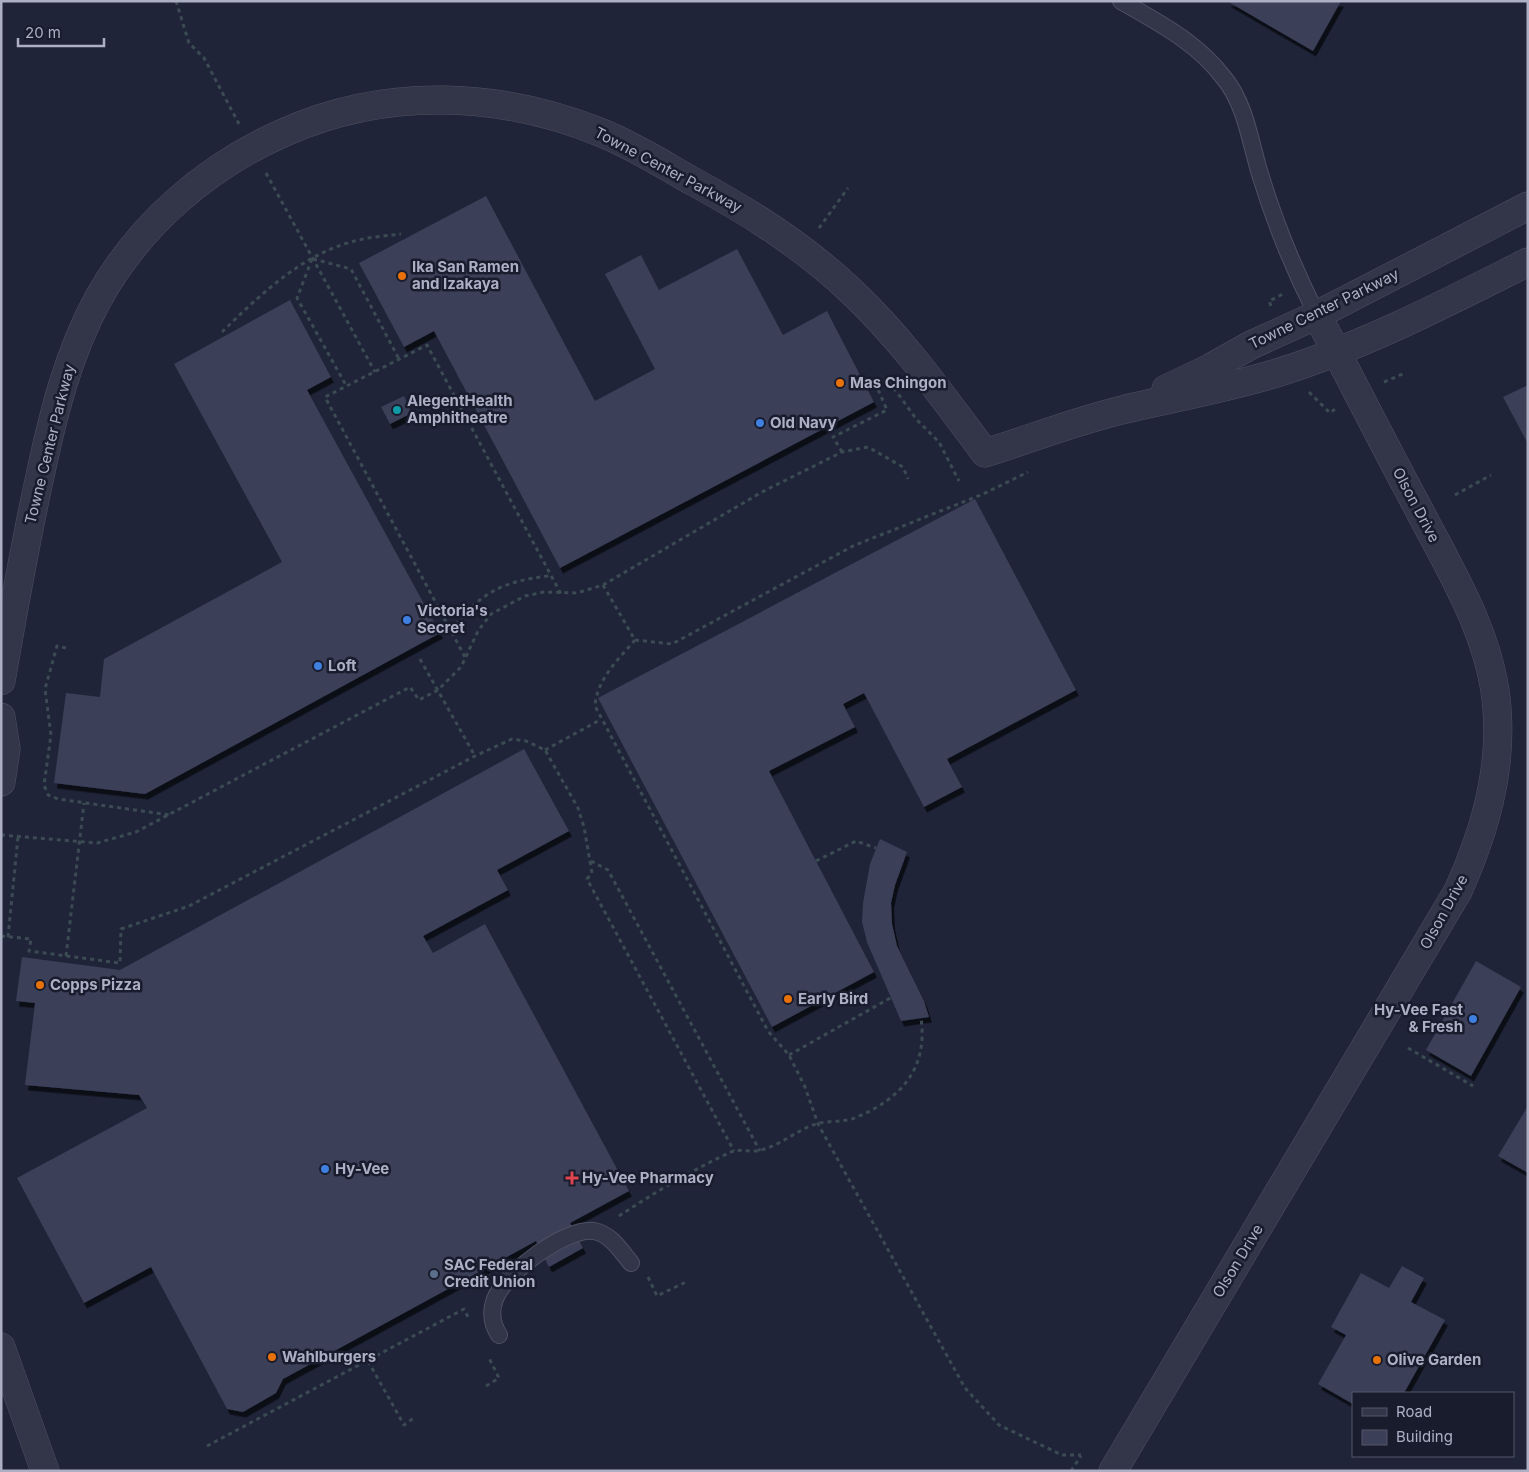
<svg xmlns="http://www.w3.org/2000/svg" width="1529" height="1472" font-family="Inter,sans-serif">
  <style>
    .building { fill: #3b3f58; filter: url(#shadow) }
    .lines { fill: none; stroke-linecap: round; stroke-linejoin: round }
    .lane-casing { stroke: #4d5163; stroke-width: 18 }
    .street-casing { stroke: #4d5163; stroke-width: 29 }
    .path { stroke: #3c4b53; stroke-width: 3; stroke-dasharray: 4 4; stroke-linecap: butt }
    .lane { stroke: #333648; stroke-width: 16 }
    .street { stroke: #333648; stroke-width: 28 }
    .food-dot { fill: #e8710a; stroke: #191c2d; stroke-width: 2 }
    .culture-dot { fill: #0f9aa8; stroke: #191c2d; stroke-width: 2 }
    .shop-dot { fill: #3f7fe0; stroke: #191c2d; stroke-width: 2 }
    .health-dot { fill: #e0444e; stroke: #191c2d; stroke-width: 2 }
    .service-dot { fill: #5c6f8a; stroke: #191c2d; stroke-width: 2 }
    .labels { text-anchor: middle; stroke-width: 5; stroke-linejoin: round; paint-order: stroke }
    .street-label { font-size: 15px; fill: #adb0c5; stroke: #191c2d }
    .poi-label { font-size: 15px; font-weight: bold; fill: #adb0c5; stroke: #191c2d; text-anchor: start }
  </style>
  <defs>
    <filter id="shadow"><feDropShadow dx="3" dy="5.5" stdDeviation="0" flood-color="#0009"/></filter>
  </defs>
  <rect width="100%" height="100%" fill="#1f2438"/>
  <g class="building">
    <path d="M 1227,1 L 1341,1 L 1313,51 Z"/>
    <path d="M 486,196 L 595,401 L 655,369 L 605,274 L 641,255 L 659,290 L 737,249 L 783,335 L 827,311 L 874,402 L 560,568 L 434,331 L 404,347 L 359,263 Z"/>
    <path d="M 290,300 L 331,377 L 307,390 L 440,633 L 145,794 L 54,783 L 66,693 L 100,697 L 104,659 L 282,562 L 174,364 Z"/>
    <path d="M 1528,385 L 1528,444 L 1503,397 Z"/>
    <path d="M 404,396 L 412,413 L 390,424 L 381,407 Z"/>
    <path d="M 975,499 L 1076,690 L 947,759 L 962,787 L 924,807 L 864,693 L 843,704 L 855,727 L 769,771 L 874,972 L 772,1027 L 598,698 Z"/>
    <path d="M 524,749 L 569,831 L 497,870 L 508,890 L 423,936 L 433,953 L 485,924 L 629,1191 L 570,1223 L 583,1248 L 549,1267 L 536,1241 L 283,1379 L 276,1393 L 243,1412 L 227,1409 L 151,1267 L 84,1303 L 17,1178 L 147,1108 L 139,1095 L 25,1085 L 35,1003 L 16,1001 L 22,957 L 120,970 Z"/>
    <path d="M 880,839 L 907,852 L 895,885 L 891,903 L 892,924 L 897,946 L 924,1001 L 929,1017 L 901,1021 L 867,942 L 862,922 L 863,903 L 870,864 Z"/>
    <path d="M 1476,961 L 1521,987 L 1471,1076 L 1426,1050 Z"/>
    <path d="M 1528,1106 L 1528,1173 L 1498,1156 Z"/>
    <path d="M 1402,1266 L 1424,1278 L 1411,1302 L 1445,1320 L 1404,1393 L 1353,1393 L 1353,1404 L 1318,1384 L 1346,1335 L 1331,1327 L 1361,1273 L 1389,1288 Z"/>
  </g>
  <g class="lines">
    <g class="lane-casing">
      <g id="lane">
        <path d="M 1121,1 C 1159,23 1197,42 1224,78 C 1246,105 1250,142 1260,174 C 1275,223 1294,270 1317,315"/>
        <path d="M 499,1335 C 492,1324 490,1312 495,1299 C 505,1273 566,1227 594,1231 C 611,1234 621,1251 631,1263"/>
      </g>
    </g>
    <g class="street-casing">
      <g id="street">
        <path d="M 1166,389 L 1210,368 L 1251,345 L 1317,315 L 1528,206"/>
        <path d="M 1,681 C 13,612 25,544 40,476 C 53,415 68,354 98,299 C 139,225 206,167 283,133 C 385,87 499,91 602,133 C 634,146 664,165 694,182 C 751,213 805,247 852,292 C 903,340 943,397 985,453 C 1030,439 1076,421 1122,410 C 1175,397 1231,388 1283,371 C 1368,344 1448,302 1528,262"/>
        <path d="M 1,717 L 6,749 L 1,782"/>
        <path d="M 1,1347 L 45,1471"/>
        <path d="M 1113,1471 L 1458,891 C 1484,833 1502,773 1497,709 C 1492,636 1450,570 1417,506 C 1383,443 1351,379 1317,315"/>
      </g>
    </g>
    <g class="path">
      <path d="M 176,1 L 189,43 L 204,58 L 239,124"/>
      <path d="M 266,173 L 375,372"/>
      <path d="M 819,228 L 848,188"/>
      <path d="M 312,259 L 297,298 L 347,387"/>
      <path d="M 313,259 L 351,269 L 399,359"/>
      <path d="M 1271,306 L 1269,301 L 1283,294"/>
      <path d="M 222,332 C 259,296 300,256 351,242 C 367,237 385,236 401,234"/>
      <path d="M 1384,382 L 1405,373"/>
      <path d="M 1309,392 L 1330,413 L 1335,409"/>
      <path d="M 842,452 L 833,437 L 887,410 L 876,385 L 888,380 L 917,420 L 939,442 L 959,481"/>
      <path d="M 1455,495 L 1491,475"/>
      <path d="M 603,585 L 635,640"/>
      <path d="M 451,631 C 479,593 503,581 549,576"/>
      <path d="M 635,640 C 618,660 597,679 595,706 L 768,1031 L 789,1055 L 805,1087 L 818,1124 L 965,1388 L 999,1425 L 1062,1455 L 1081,1455"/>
      <path d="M 635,640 L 672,644 L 853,546 L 983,494 L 1028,472"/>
      <path d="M 66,648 L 57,646 L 45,689 L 51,735 L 44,785 L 48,795 L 58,799 L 170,815"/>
      <path d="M 465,657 L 325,397 L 427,345 L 561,594"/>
      <path d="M 420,659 L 475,756"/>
      <path d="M 545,750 L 600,720"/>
      <path d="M 1,835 L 97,843 L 136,832 L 410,687 L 419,700 L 438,690 L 461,667 L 478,631 L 491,614 L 525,596 L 544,592 L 577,593 L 603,585 L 762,492 L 842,452 L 868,447 L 903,467 L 908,479"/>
      <path d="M 591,861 L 608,870 L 760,1151"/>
      <path d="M 816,861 L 856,841 L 876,848"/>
      <path d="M 1,936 L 31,939 L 29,951 L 120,963 L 121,929 L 189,906 L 475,756 L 512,739 L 526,741 L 545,750 L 578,808 L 584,827 L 592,873 L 587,879 L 734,1151"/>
      <path d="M 8,937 L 18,837"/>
      <path d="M 66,956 L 84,803"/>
      <path d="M 1408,1048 L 1473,1086"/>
      <path d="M 789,1055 L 892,997"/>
      <path d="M 619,1216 C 654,1193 692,1170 731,1152 C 740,1148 752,1153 761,1150 C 781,1145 797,1130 816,1124 C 829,1120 844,1123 857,1117 C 902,1098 928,1068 921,1018"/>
      <path d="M 648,1277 L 657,1296 L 688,1281"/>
      <path d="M 368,1361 L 404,1425 L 415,1417"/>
      <path d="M 486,1386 L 499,1378 L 488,1356"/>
      <path d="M 207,1446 L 464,1309 L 468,1317"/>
      <path d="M 1071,1471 L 1081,1456"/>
    </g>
    <use href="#lane" class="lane"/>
    <use href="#street" class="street"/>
  </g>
  <g class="food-dot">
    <circle cx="402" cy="276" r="5"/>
    <circle cx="840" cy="383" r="5"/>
    <circle cx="40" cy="985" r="5"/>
    <circle cx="788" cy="999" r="5"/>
    <circle cx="272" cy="1357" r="5"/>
    <circle cx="1377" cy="1360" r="5"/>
  </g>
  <circle class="culture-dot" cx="397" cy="410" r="5"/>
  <g class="shop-dot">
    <circle cx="760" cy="423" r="5"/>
    <circle cx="407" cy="620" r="5"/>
    <circle cx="318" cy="666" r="5"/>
    <circle cx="1473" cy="1019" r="5"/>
    <circle cx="325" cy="1169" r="5"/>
  </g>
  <path class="health-dot" d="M569.5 1170.5h5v5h5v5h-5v5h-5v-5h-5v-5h5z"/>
  <circle class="service-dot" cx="434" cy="1274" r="5"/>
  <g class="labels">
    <g class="street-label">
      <text transform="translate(668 170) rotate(28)" y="5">Towne Center Parkway</text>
      <text transform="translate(1324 309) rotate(-26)" y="5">Towne Center Parkway</text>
      <text transform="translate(50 444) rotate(-76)" y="5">Towne Center Parkway</text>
      <text transform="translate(1416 505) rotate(62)" y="5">Olson Drive</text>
      <text transform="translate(1444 912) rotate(-61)" y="5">Olson Drive</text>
      <text transform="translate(1238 1261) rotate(-59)" y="5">Olson Drive</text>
    </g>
    <g class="poi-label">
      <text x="412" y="272">Ika San Ramen<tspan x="412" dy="17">and Izakaya</tspan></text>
      <text x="850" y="388">Mas Chingon</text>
      <text x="407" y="406">AlegentHealth<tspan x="407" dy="17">Amphitheatre</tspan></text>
      <text x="770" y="428">Old Navy</text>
      <text x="417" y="616">Victoria's<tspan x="417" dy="17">Secret</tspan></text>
      <text x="328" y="671">Loft</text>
      <text x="50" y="990">Copps Pizza</text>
      <text x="798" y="1004">Early Bird</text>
      <text x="1463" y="1015" text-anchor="end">Hy-Vee Fast<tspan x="1463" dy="17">&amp; Fresh</tspan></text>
      <text x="335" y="1174">Hy-Vee</text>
      <text x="582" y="1183">Hy-Vee Pharmacy</text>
      <text x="444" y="1270">SAC Federal<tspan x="444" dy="17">Credit Union</tspan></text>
      <text x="282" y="1362">Wahlburgers</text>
      <text x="1387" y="1365">Olive Garden</text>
    </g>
  </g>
  <rect width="1529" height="1472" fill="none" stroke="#adb0c5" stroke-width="5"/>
  <rect x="1352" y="1392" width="162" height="65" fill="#191c2d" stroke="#54576a"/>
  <rect x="1362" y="1408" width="25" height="8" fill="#333648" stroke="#54576a"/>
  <text x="1396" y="1417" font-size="15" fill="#adb0c5">Road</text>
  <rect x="1362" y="1430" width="25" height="15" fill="#3b3f58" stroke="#54576a"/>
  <text x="1396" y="1442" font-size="15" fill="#adb0c5">Building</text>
  <path d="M18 38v8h86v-8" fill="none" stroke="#adb0c5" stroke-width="2.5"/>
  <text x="25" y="38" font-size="15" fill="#adb0c5" stroke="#191c2d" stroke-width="4" paint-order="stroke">20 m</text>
</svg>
